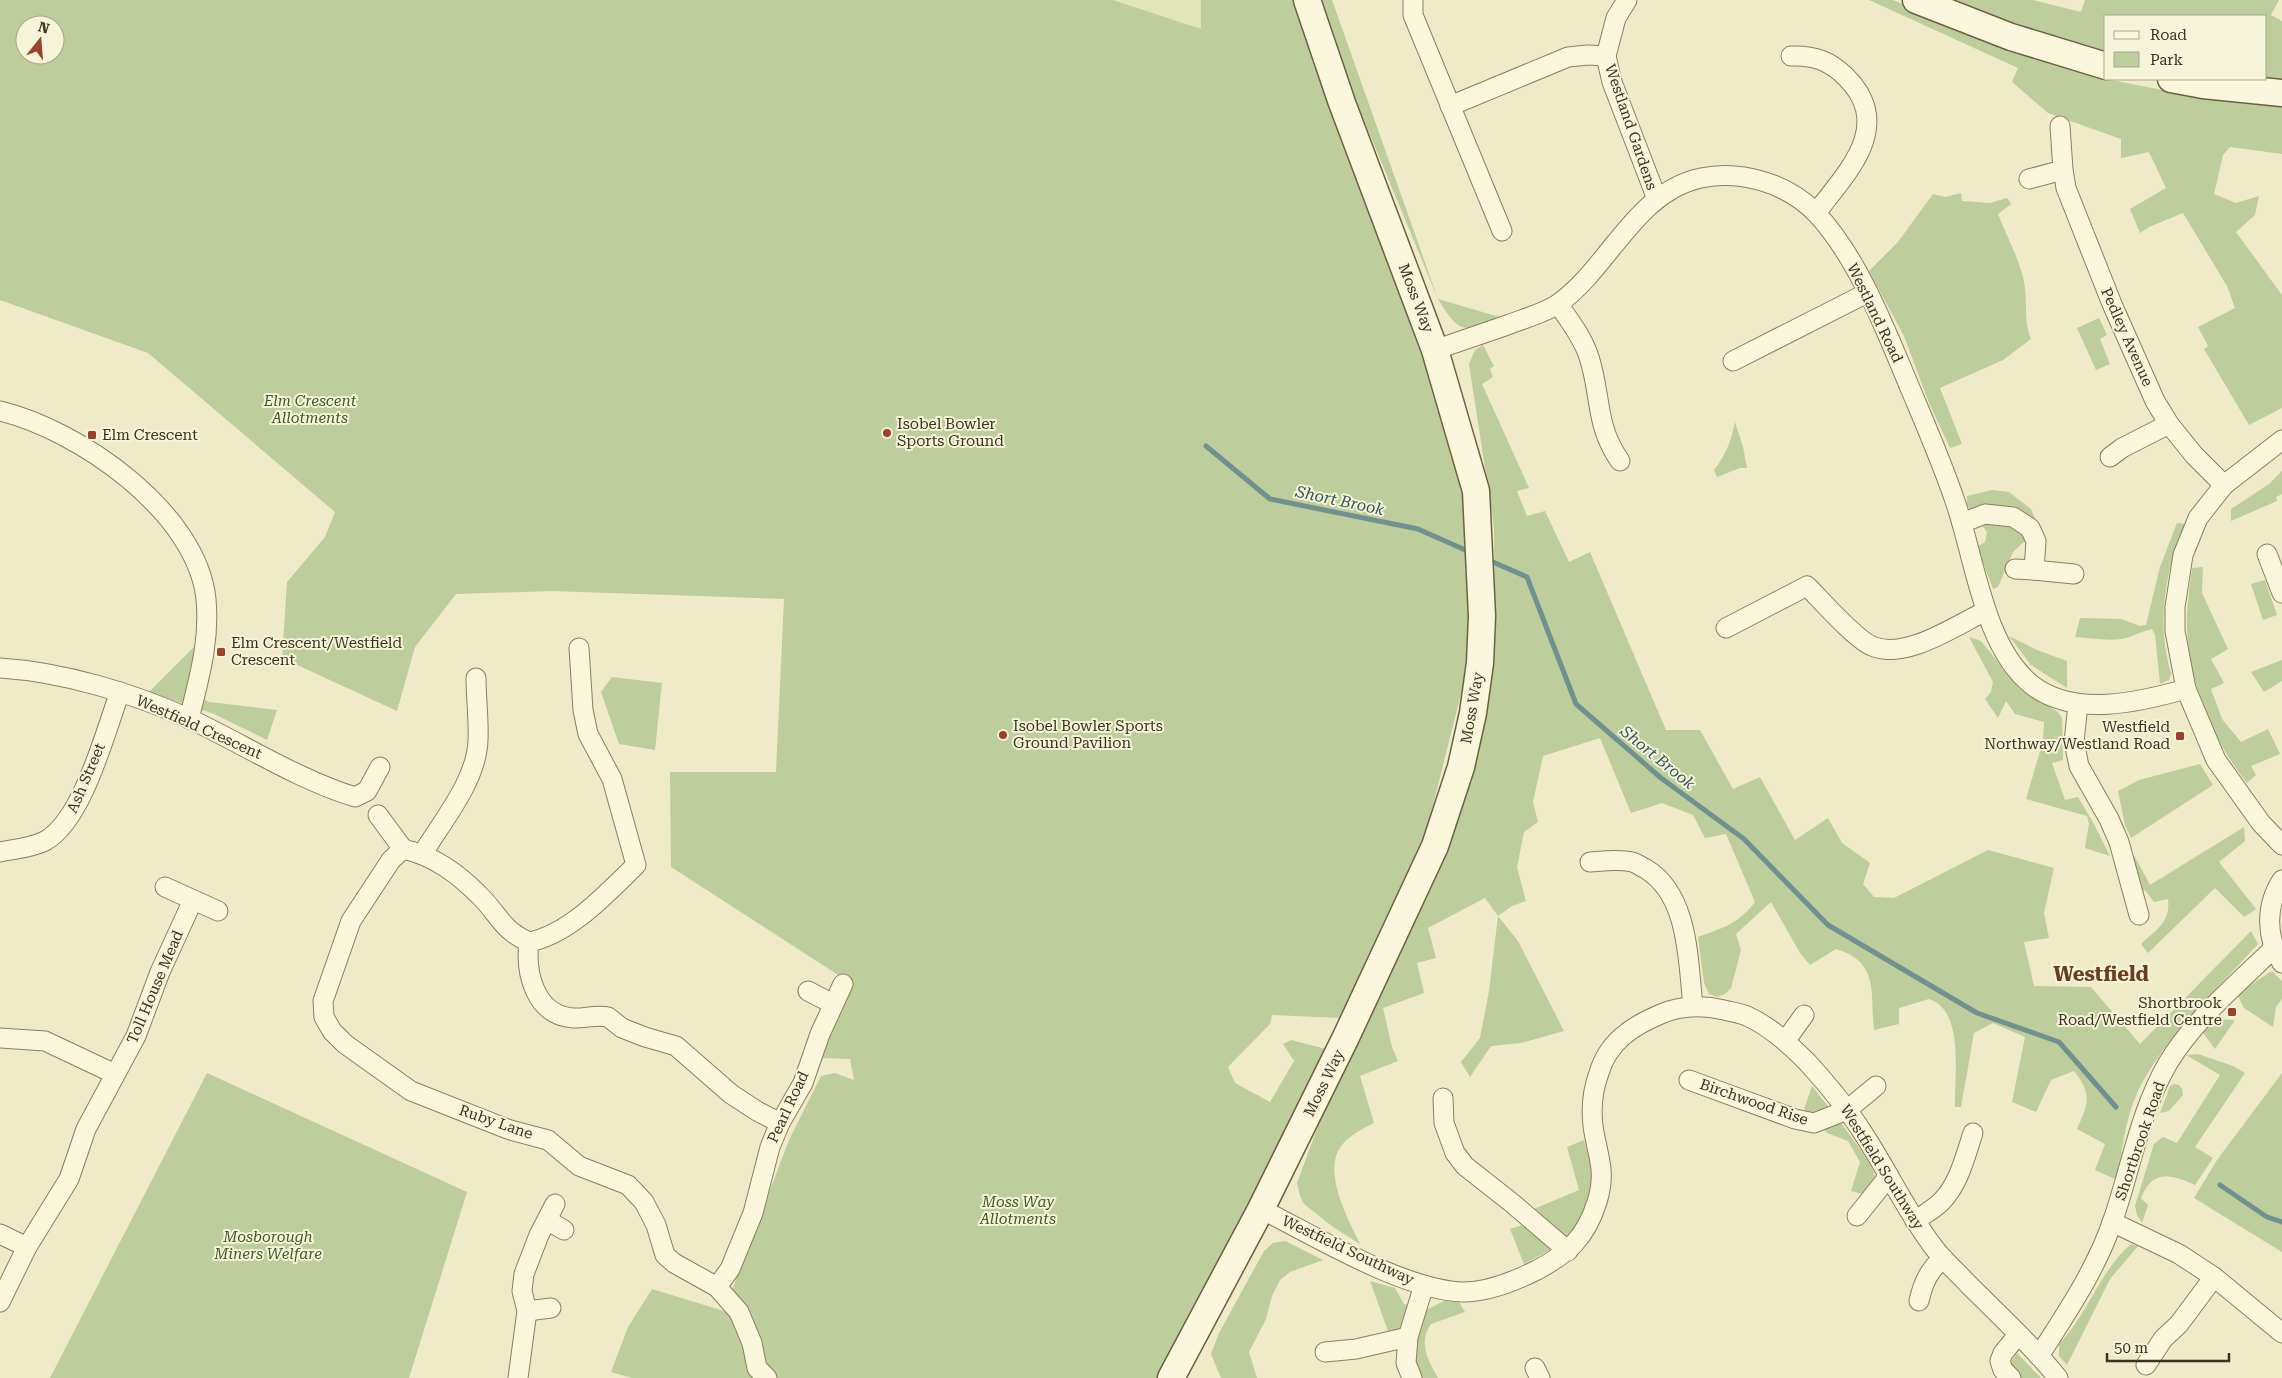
<svg xmlns="http://www.w3.org/2000/svg" width="2282" height="1378" font-family="'Roboto Serif',serif">
  <style>
    .farmland { fill: #e2e5b5 }
    .green { fill: #bdcd9b; fill-rule: evenodd }
    .lines { fill: none; stroke-linecap: round; stroke-linejoin: round }
    .stream { stroke: #6f9290; stroke-width: 5 }
    .street-casing { stroke: #8b7f5d; stroke-width: 21 }
    .secondary-casing { stroke: #6d6040; stroke-width: 29 }
    .street { stroke: #f9f6dc; stroke-width: 19 }
    .secondary { stroke: #f9f6dc; stroke-width: 26 }
    .poi-dot { fill: #9a422c; stroke: #f6f4d8; stroke-width: 2 }
    .labels { text-anchor: middle; stroke-width: 4; stroke-linejoin: round; paint-order: stroke }
    .street-label { font-size: 15px; fill: #3b3320; stroke: #f6f4d8 }
    .park-label { font-size: 15px; font-style: italic; fill: #415827; stroke: #f6f4d8 }
    .poi-label { font-size: 15px; fill: #3b3320; stroke: #f6f4d8; text-anchor: start }
    .water-label { font-size: 16px; font-style: italic; fill: #30555b; stroke: #f6f4d8 }
    .district-label { font-size: 20px; font-weight: bold; fill: #683e1f; stroke: #f6f4d8 }
  </style>
  <rect width="100%" height="100%" fill="#efebc8"/>
  <path class="farmland" d="M 1113,0 L 1201,0 L 1201,29 Z"/>
  <g class="green">
    <path d="M 0,0 L 1113,0 L 1201,29 L 1201,0 L 1296,0 L 1436,391 L 1469,521 L 1472,650 L 1424,841 L 1340,1018 L 1272,1015 L 1270,1024 L 1228,1067 L 1235,1083 L 1270,1102 L 1294,1061 L 1283,1044 L 1291,1040 L 1330,1050 L 1157,1378 L 632,1378 L 611,1372 L 628,1327 L 652,1289 L 724,1311 L 789,1140 L 821,1076 L 835,1073 L 854,1080 L 850,1059 L 821,1058 L 849,982 L 671,867 L 670,772 L 776,772 L 784,599 L 552,591 L 456,594 L 415,647 L 397,711 L 282,658 L 287,582 L 325,537 L 335,512 L 148,353 L 0,300 ZM 25,25 L 55,25 L 55,55 L 25,55 Z"/>
    <path d="M 1322,0 L 1332,0 L 1438,299 L 1503,318 C 1465,333 1460,335 1438,299 L 1356,101 Z"/>
    <path d="M 1869,0 L 1893,0 L 1994,43 L 2078,72 L 2106,79 L 2178,93 L 2282,104 L 2282,154 L 2230,147 L 2223,155 L 2214,194 L 2236,203 L 2259,196 L 2255,215 L 2236,232 L 2282,295 L 2282,408 L 2249,425 L 2204,349 L 2208,346 L 2198,327 L 2235,308 L 2227,286 L 2183,213 L 2149,227 L 2140,233 L 2130,209 L 2166,188 L 2149,152 L 2121,158 L 2121,139 L 2048,113 L 2012,82 L 2018,68 Z"/>
    <path d="M 1944,0 L 2033,0 L 2081,12 L 2085,0 L 2279,0 L 2271,15 L 2282,21 L 2282,86 L 2266,79 L 2266,16 L 2106,16 L 2106,56 L 2047,41 Z"/>
    <path d="M 1961,193 L 1962,201 L 1990,203 L 2007,198 L 2011,204 L 1998,214 C 2007,238 2022,263 2025,288 C 2027,306 2024,322 2031,339 L 2003,360 L 1940,388 L 1962,444 L 1950,448 L 1929,403 L 1904,336 L 1869,271 L 1898,242 L 1933,194 L 1945,197 Z"/>
    <path d="M 2099,318 L 2107,335 L 2100,339 L 2110,364 L 2096,370 L 2077,328 Z"/>
    <path d="M 1483,345 L 1494,366 L 1490,369 L 1493,377 L 1482,384 L 1529,488 L 1517,491 L 1527,516 L 1545,511 L 1569,562 L 1590,552 L 1666,730 L 1700,730 L 1733,789 L 1760,777 L 1795,840 L 1828,818 L 1842,843 L 1870,863 L 1863,884 L 1874,897 L 1894,898 L 1988,850 L 2054,868 L 2044,913 L 2049,938 L 2024,942 L 2034,986 L 2091,987 L 2140,1044 L 2251,931 L 2258,944 C 2219,987 2163,1039 2138,1091 C 2125,1119 2122,1151 2117,1180 L 2095,1170 L 2105,1144 L 2077,1129 C 2088,1104 2093,1095 2074,1071 L 2051,1080 L 2036,1112 L 2012,1102 L 2025,1037 L 1993,1023 L 1974,1033 L 1961,1107 L 1955,1107 C 1954,1077 1965,1010 1929,999 L 1899,1008 L 1899,1024 L 1874,1030 C 1870,994 1880,962 1836,949 L 1810,965 L 1800,953 L 1771,902 L 1736,934 L 1741,950 L 1731,988 L 1725,994 L 1717,997 L 1709,994 L 1704,983 L 1698,937 C 1723,928 1738,924 1755,902 L 1726,834 L 1705,838 L 1693,815 L 1662,803 L 1631,813 L 1600,738 L 1543,756 L 1533,802 L 1538,822 L 1524,832 L 1517,867 L 1526,901 L 1512,906 L 1498,916 L 1518,941 L 1564,1031 L 1521,1043 L 1491,1046 L 1470,1077 L 1461,1062 L 1480,1038 L 1489,991 L 1498,916 L 1485,898 L 1428,928 L 1436,958 L 1417,963 L 1424,993 L 1383,1008 L 1392,1047 L 1398,1061 L 1360,1076 L 1374,1123 C 1362,1129 1350,1135 1342,1145 C 1321,1170 1348,1219 1360,1244 L 1333,1227 L 1304,1204 L 1300,1196 L 1297,1183 L 1339,1069 L 1471,773 L 1488,701 L 1495,637 L 1494,527 L 1469,364 L 1475,350 Z"/>
    <path d="M 1735,422 L 1743,447 L 1747,468 L 1740,468 L 1717,477 L 1714,470 C 1726,455 1731,441 1735,422 Z"/>
    <path d="M 2282,471 L 2282,494 L 2276,497 L 2277,501 L 2231,521 L 2231,509 L 2269,484 Z"/>
    <path d="M 1992,490 L 2009,492 L 2031,509 L 2039,528 L 2013,552 L 1998,587 L 1993,589 L 1977,547 L 1985,542 L 1987,532 L 1967,505 L 1967,496 Z"/>
    <path d="M 2177,523 L 2185,524 C 2165,572 2156,622 2171,673 L 2169,680 L 2160,684 L 2155,635 L 2152,629 C 2141,631 2132,637 2122,639 C 2106,641 2090,638 2075,637 L 2080,618 L 2121,619 L 2140,626 L 2146,625 L 2160,567 Z"/>
    <path d="M 2203,567 L 2202,593 L 2228,649 L 2211,659 L 2224,683 L 2211,689 L 2222,719 L 2241,742 L 2268,729 L 2280,754 L 2251,766 L 2256,775 L 2247,783 C 2210,737 2185,674 2187,614 C 2188,599 2190,583 2192,568 Z"/>
    <path d="M 2265,580 L 2277,615 L 2263,620 L 2251,584 Z"/>
    <path d="M 2009,636 L 2037,650 L 2067,661 L 2067,688 L 2031,665 Z"/>
    <path d="M 1969,637 L 1981,641 L 2020,689 L 2058,712 L 2062,718 L 2063,760 L 2052,763 L 2065,800 L 2078,797 L 2094,824 L 2110,856 L 2085,848 L 2089,824 L 2087,816 L 2026,799 L 2043,741 L 2044,722 L 2015,714 L 2006,701 L 1998,718 L 1985,699 L 1991,692 L 1993,682 Z"/>
    <path d="M 196,645 L 189,691 L 209,702 L 277,710 L 267,740 L 214,714 L 149,692 Z"/>
    <path d="M 2282,660 L 2282,681 L 2264,692 L 2251,672 Z"/>
    <path d="M 612,677 L 662,683 L 655,750 L 619,744 L 601,692 Z"/>
    <path d="M 2200,764 L 2213,785 L 2131,838 L 2125,825 L 2118,791 L 2139,780 Z"/>
    <path d="M 2244,827 L 2245,841 L 2219,862 L 2256,909 L 2244,917 L 2215,888 L 2148,953 L 2141,944 C 2156,930 2171,922 2168,899 L 2154,902 L 2145,890 L 2141,892 L 2135,877 L 2134,855 L 2150,885 Z"/>
    <path d="M 2270,972 L 2273,972 L 2282,981 L 2282,999 L 2276,1007 L 2273,1027 L 2244,1008 L 2237,994 Z"/>
    <path d="M 2213,1019 L 2235,1020 L 2215,1049 L 2203,1033 Z"/>
    <path d="M 2198,1054 L 2233,1066 L 2245,1073 L 2195,1147 L 2213,1158 L 2195,1185 C 2170,1174 2153,1169 2141,1198 L 2148,1205 L 2142,1223 L 2137,1215 L 2135,1206 L 2154,1144 L 2163,1137 L 2177,1143 L 2220,1075 L 2186,1055 Z"/>
    <path d="M 207,1073 L 467,1192 L 409,1378 L 50,1378 Z"/>
    <path d="M 2282,1073 L 2282,1252 L 2194,1198 L 2217,1160 Z"/>
    <path d="M 2174,1084 L 2179,1085 L 2182,1089 L 2183,1095 L 2169,1111 L 2160,1113 L 2170,1086 Z"/>
    <path d="M 1812,1086 C 1822,1099 1878,1167 1875,1179 C 1873,1186 1866,1190 1862,1194 L 1851,1191 L 1860,1162 L 1848,1141 L 1827,1133 L 1804,1109 Z"/>
    <path d="M 1584,1140 C 1588,1155 1595,1174 1592,1190 C 1585,1230 1557,1247 1524,1264 L 1510,1229 L 1545,1218 L 1534,1209 L 1579,1190 L 1567,1147 Z"/>
    <path d="M 1285,1241 L 1323,1260 L 1290,1272 L 1280,1280 L 1272,1296 L 1266,1319 L 1249,1352 L 1257,1378 L 1221,1378 L 1211,1354 L 1219,1333 L 1264,1251 L 1273,1243 Z"/>
    <path d="M 2131,1244 L 2138,1246 L 2110,1279 L 2067,1365 L 2059,1356 L 2059,1344 C 2088,1314 2099,1272 2131,1244 Z"/>
    <path d="M 1370,1281 L 1395,1288 L 1404,1304 L 1426,1310 L 1446,1300 L 1459,1302 L 1465,1312 L 1431,1324 C 1418,1343 1428,1360 1438,1378 L 1420,1378 L 1389,1334 Z"/>
    <path d="M 2017,1353 L 2041,1378 L 2020,1378 L 2010,1363 Z"/>
  </g>
  <g class="lines">
    <g class="stream">
      <path d="M 1206,446 L 1270,499 L 1418,529 L 1472,553"/>
      <path d="M 1486,559 L 1527,577 L 1576,704 L 1661,778 L 1744,839 L 1828,925 L 1977,1013 L 2059,1042 L 2116,1107"/>
      <path d="M 2220,1185 L 2267,1217 L 2282,1222"/>
    </g>
    <g class="street-casing">
      <g id="street">
        <path d="M 1413,0 L 1413,15 L 1502,231"/>
        <path d="M 1627,0 L 1616,18 L 1606,56 L 1612,82 L 1657,199"/>
        <path d="M 1791,56 C 1814,55 1830,61 1846,77 C 1895,126 1847,172 1816,213"/>
        <path d="M 1450,106 L 1568,57 L 1588,55 L 1606,56"/>
        <path d="M 2060,126 L 2063,170 L 2066,188 L 2112,304 L 2155,401 L 2169,424 L 2194,455 L 2224,485"/>
        <path d="M 2029,179 L 2063,170"/>
        <path d="M 1558,304 C 1569,320 1581,335 1588,354 C 1602,394 1594,424 1620,461"/>
        <path d="M 1435,350 C 1460,341 1485,333 1510,324 C 1526,318 1544,313 1558,304 C 1609,268 1635,192 1701,178 C 1741,170 1787,183 1816,213 C 1859,259 1886,331 1910,388 C 1926,426 1943,465 1956,504 C 1975,560 1984,647 2032,685 C 2074,718 2140,702 2186,689"/>
        <path d="M 1733,361 L 1867,293"/>
        <path d="M 0,411 C 79,430 197,512 206,599 C 210,642 199,678 189,719"/>
        <path d="M 2282,440 L 2224,485 L 2198,518 L 2183,555 L 2175,607 L 2175,631 L 2186,689 L 2216,760 L 2261,823 L 2282,845"/>
        <path d="M 2110,457 L 2122,448 L 2169,424"/>
        <path d="M 1962,523 L 1985,514 L 2013,517 L 2030,528 L 2036,541 L 2034,570 L 2074,574"/>
        <path d="M 2267,554 L 2282,593"/>
        <path d="M 2015,569 L 2034,570"/>
        <path d="M 1726,628 L 1807,586 C 1822,601 1855,639 1872,646 C 1905,661 1956,625 1986,611"/>
        <path d="M 0,668 C 63,672 133,693 190,719 C 245,745 297,779 355,797 L 367,791 L 380,767"/>
        <path d="M 2078,704 L 2074,742 L 2079,766 L 2109,819 L 2119,842 L 2139,915"/>
        <path d="M 378,815 L 403,849"/>
        <path d="M 0,852 C 15,849 31,848 45,841 C 83,820 105,732 120,692"/>
        <path d="M 423,853 C 443,820 477,780 478,740 C 479,720 476,698 476,678"/>
        <path d="M 1590,862 C 1604,861 1618,859 1632,862 C 1637,863 1641,867 1646,869 C 1689,895 1688,961 1693,1006"/>
        <path d="M 2282,880 C 2265,906 2266,938 2282,963"/>
        <path d="M 165,887 L 218,911"/>
        <path d="M 529,942 C 501,930 499,914 479,895 C 457,873 434,856 403,849 L 391,860 L 351,921 L 323,1001 L 324,1017 L 332,1031 L 345,1044 L 411,1091 L 510,1130 L 548,1140 L 579,1166 L 628,1185 L 644,1202 L 656,1225 L 665,1255 L 674,1263 L 717,1287 L 739,1312 L 752,1343 L 757,1368 L 767,1378"/>
        <path d="M 529,942 C 570,934 607,893 636,865 L 612,779 L 588,734 L 583,710 L 579,648"/>
        <path d="M 529,942 C 525,973 535,1015 573,1018 C 584,1019 596,1014 608,1017 L 622,1028 L 645,1037 L 676,1046 L 731,1094 L 757,1111 L 780,1123"/>
        <path d="M 808,991 L 833,1004"/>
        <path d="M 0,1038 L 45,1041 L 115,1074"/>
        <path d="M 1786,1040 L 1804,1015"/>
        <path d="M 1689,1080 L 1795,1119 L 1814,1123 L 1847,1110 L 1876,1086"/>
        <path d="M 1443,1098 L 1444,1123 L 1455,1153 L 1465,1166 L 1512,1203 L 1568,1251"/>
        <path d="M 1261,1209 C 1315,1236 1403,1290 1463,1292 C 1488,1292 1515,1281 1537,1270 C 1569,1253 1586,1237 1597,1202 C 1607,1170 1597,1155 1593,1126 C 1591,1109 1593,1089 1599,1073 C 1608,1042 1632,1026 1661,1014 C 1682,1005 1702,1005 1724,1010 C 1732,1012 1740,1013 1747,1016 C 1771,1027 1790,1045 1808,1063 C 1828,1085 1847,1108 1863,1133 C 1888,1171 1907,1213 1935,1249 C 1945,1262 1957,1272 1968,1284 C 1998,1314 2031,1344 2058,1378"/>
        <path d="M 1857,1216 L 1889,1176"/>
        <path d="M 547,1220 L 564,1230"/>
        <path d="M 1915,1221 C 1923,1215 1934,1209 1941,1202 C 1959,1184 1965,1157 1973,1133"/>
        <path d="M 2112,1222 L 2179,1254 L 2214,1277 L 2282,1333"/>
        <path d="M 0,1234 L 27,1247"/>
        <path d="M 717,1287 L 730,1269 L 753,1213 L 770,1147 L 780,1123 L 803,1083 L 820,1034 L 843,984"/>
        <path d="M 1919,1301 C 1923,1283 1929,1270 1943,1258"/>
        <path d="M 0,1302 L 27,1247 L 69,1179 L 86,1129 L 136,1036 L 160,972 L 193,900"/>
        <path d="M 527,1311 L 551,1308"/>
        <path d="M 1325,1352 L 1356,1349 L 1408,1337"/>
        <path d="M 2039,1356 C 2067,1312 2096,1270 2113,1220 C 2131,1168 2140,1111 2168,1063 C 2193,1021 2238,983 2273,949"/>
        <path d="M 2146,1365 L 2163,1339 L 2179,1324 L 2214,1277"/>
        <path d="M 1535,1368 L 1540,1378"/>
        <path d="M 518,1378 L 527,1311 L 522,1291 L 524,1274 L 539,1235 L 555,1204"/>
        <path d="M 1412,1378 L 1406,1363 L 1408,1337 L 1424,1285"/>
        <path d="M 2011,1378 L 2003,1370 L 2000,1361 L 2003,1353 L 2018,1335"/>
      </g>
    </g>
    <g class="secondary-casing">
      <g id="secondary">
        <path d="M 1916,0 L 2011,37 L 2106,66"/>
        <path d="M 2171,79 L 2203,85 L 2282,93"/>
        <path d="M 1171,1378 L 1261,1209 L 1346,1037 L 1435,846 L 1461,767 L 1473,713 L 1480,663 L 1482,616 L 1476,491 L 1435,350 L 1342,103 L 1307,0"/>
      </g>
    </g>
    <use href="#street" class="street"/>
    <use href="#secondary" class="secondary"/>
  </g>
  <g class="poi-dot">
    <circle cx="887" cy="433" r="5"/>
    <rect x="87" y="430" width="10" height="10" rx="2.5"/>
    <rect x="216" y="647" width="10" height="10" rx="2.5"/>
    <circle cx="1003" cy="735" r="5"/>
    <rect x="2175" y="731" width="10" height="10" rx="2.5"/>
    <rect x="2227" y="1007" width="10" height="10" rx="2.5"/>
  </g>
  <g class="labels">
    <g class="street-label">
      <text transform="translate(1631 127) rotate(71)" y="5">Westland Gardens</text>
      <text transform="translate(1416 298) rotate(69)" y="5">Moss Way</text>
      <text transform="translate(1875 313) rotate(64)" y="5">Westland Road</text>
      <text transform="translate(2127 337) rotate(66)" y="5">Pedley Avenue</text>
      <text transform="translate(1472 708) rotate(-80)" y="5">Moss Way</text>
      <text transform="translate(199 727) rotate(24)" y="5">Westfield Crescent</text>
      <text transform="translate(86 778) rotate(-67)" y="5">Ash Street</text>
      <text transform="translate(155 987) rotate(-67)" y="5">Toll House Mead</text>
      <text transform="translate(1324 1083) rotate(-64)" y="5">Moss Way</text>
      <text transform="translate(1754 1102) rotate(19)" y="5">Birchwood Rise</text>
      <text transform="translate(788 1107) rotate(-65)" y="5">Pearl Road</text>
      <text transform="translate(496 1122) rotate(19)" y="5">Ruby Lane</text>
      <text transform="translate(2140 1141) rotate(-71)" y="5">Shortbrook Road</text>
      <text transform="translate(1882 1167) rotate(58)" y="5">Westfield Southway</text>
      <text transform="translate(1348 1250) rotate(25)" y="5">Westfield Southway</text>
    </g>
    <g class="park-label">
      <text x="310" y="406">Elm Crescent<tspan x="310" dy="17">Allotments</tspan></text>
      <text x="1018" y="1207">Moss Way<tspan x="1018" dy="17">Allotments</tspan></text>
      <text x="268" y="1242">Mosborough<tspan x="268" dy="17">Miners Welfare</tspan></text>
    </g>
    <g class="poi-label">
      <text x="897" y="429">Isobel Bowler<tspan x="897" dy="17">Sports Ground</tspan></text>
      <text x="102" y="440">Elm Crescent</text>
      <text x="231" y="648">Elm Crescent/Westfield<tspan x="231" dy="17">Crescent</tspan></text>
      <text x="1013" y="731">Isobel Bowler Sports<tspan x="1013" dy="17">Ground Pavilion</tspan></text>
      <text x="2170" y="732" text-anchor="end">Westfield<tspan x="2170" dy="17">Northway/Westland Road</tspan></text>
      <text x="2222" y="1008" text-anchor="end">Shortbrook<tspan x="2222" dy="17">Road/Westfield Centre</tspan></text>
    </g>
    <g class="water-label">
      <text transform="translate(1340 500) rotate(12)" y="6">Short Brook</text>
      <text transform="translate(1658 757) rotate(39)" y="6">Short Brook</text>
    </g>
    <g class="district-label">
      <text x="2101" y="981">Westfield</text>
    </g>
  </g>
  <rect x="2104" y="15" width="162" height="65" fill="#f6f4d8" stroke="#aba78e"/>
  <rect x="2114" y="31" width="25" height="8" fill="#f9f6dc" stroke="#aba78e"/>
  <text x="2150" y="40" font-size="15" fill="#3b3320">Road</text>
  <rect x="2114" y="52" width="25" height="15" fill="#bdcd9b" stroke="#aba78e"/>
  <text x="2150" y="65" font-size="15" fill="#3b3320">Park</text>
  <g transform="translate(40 40) rotate(17)"><circle r="24" fill="#f6f4d8" stroke="#aba78e"/>
  <path d="M0-4L9 19L0 12L-9 19Z" fill="#9a422c"/>
  <text y="-8" font-size="14" font-weight="bold" text-anchor="middle" fill="#3b3320">N</text>
  </g>
  <path d="M2107 1353v8h122v-8" fill="none" stroke="#3b3320" stroke-width="2.5"/>
  <text x="2114" y="1353" font-size="15" fill="#3b3320" stroke="#f6f4d8" stroke-width="4" paint-order="stroke">50 m</text>
</svg>
